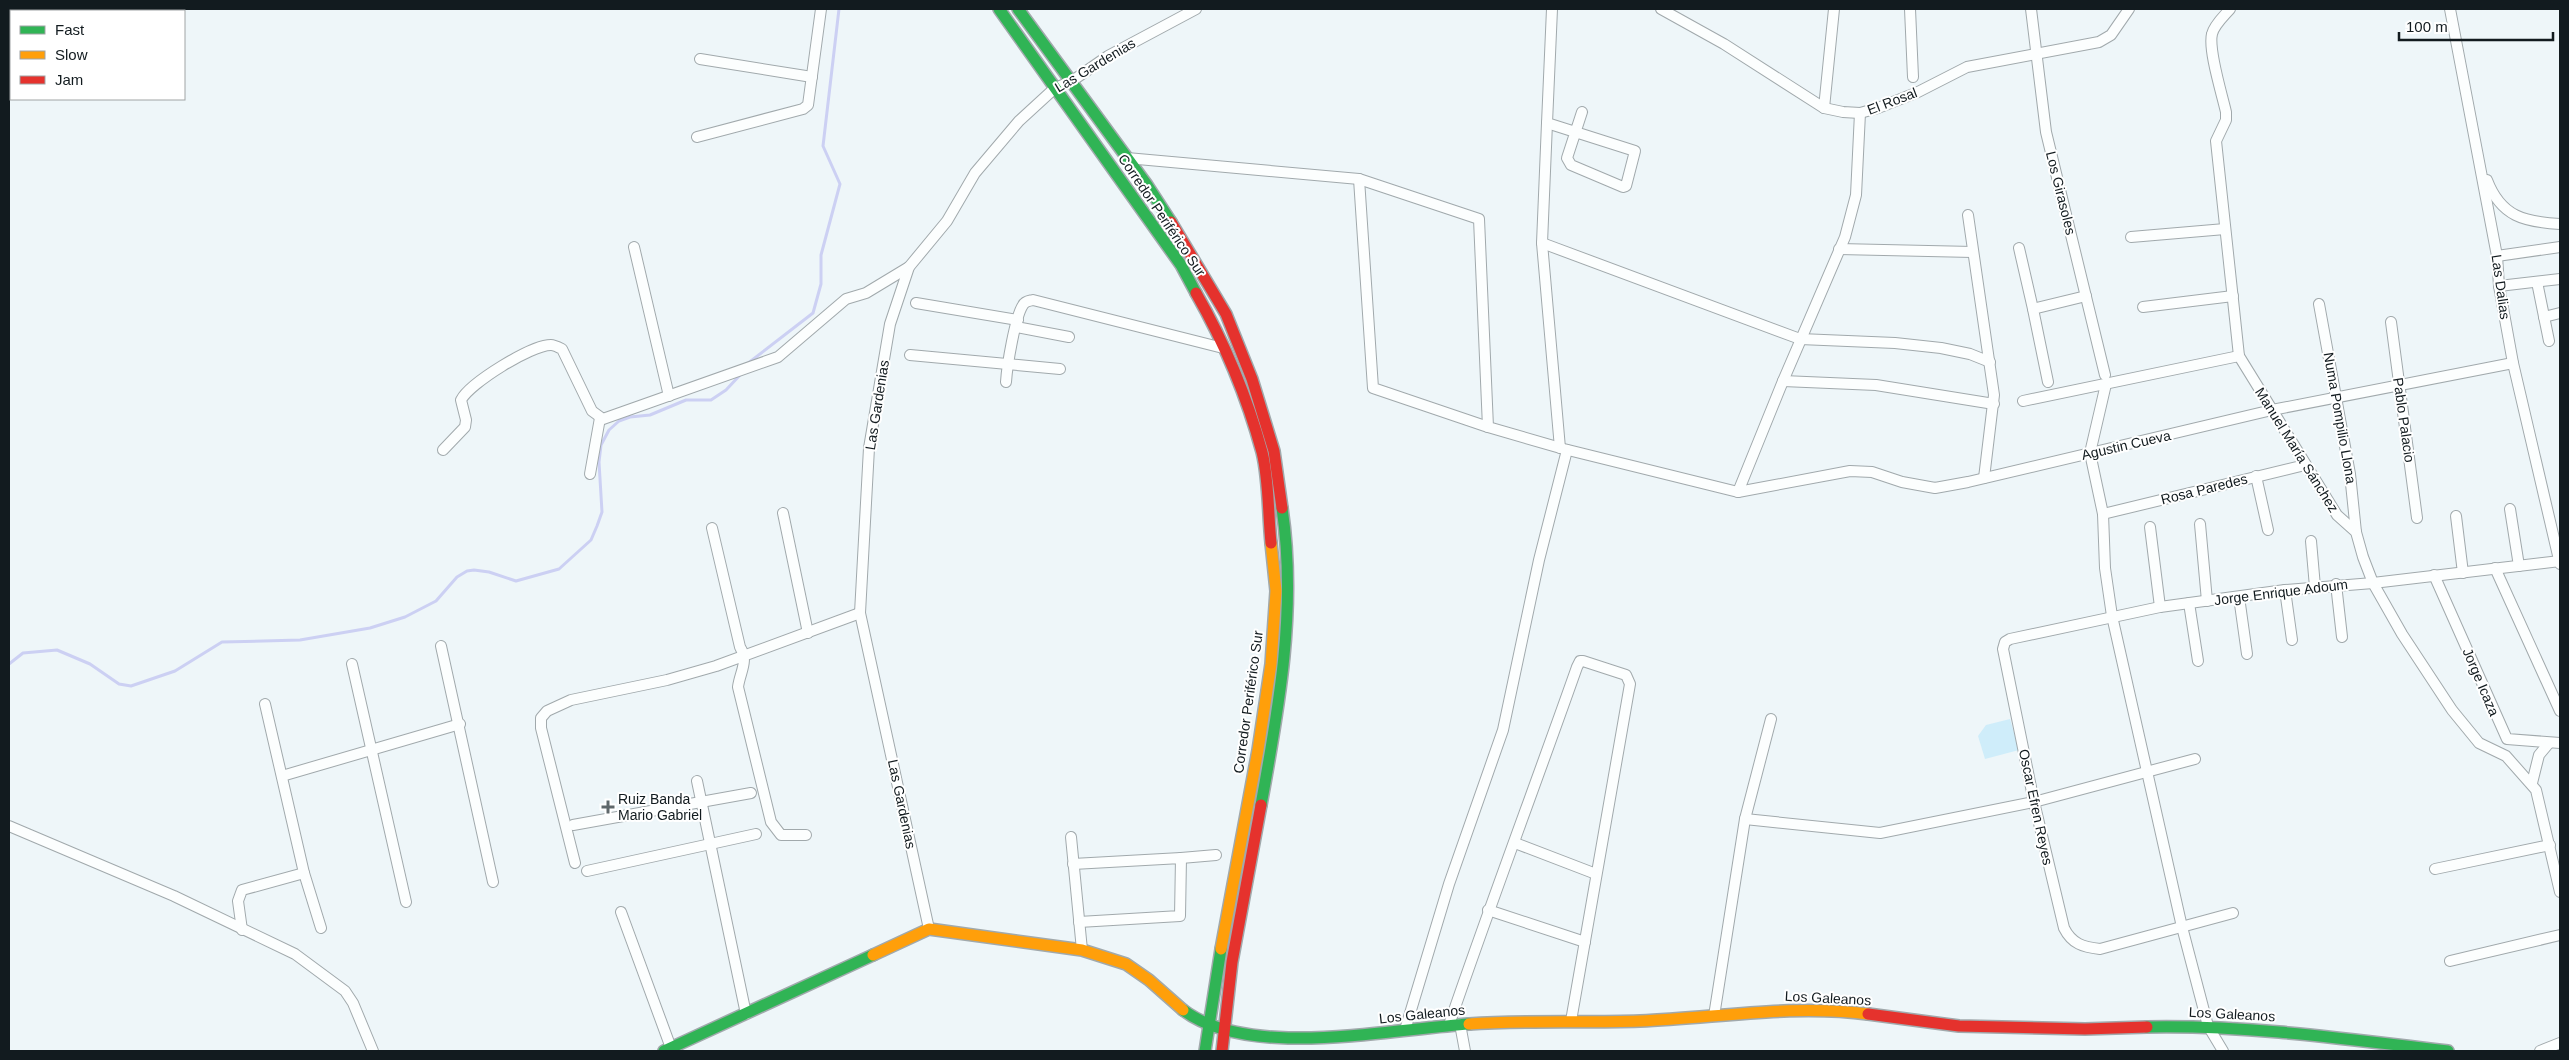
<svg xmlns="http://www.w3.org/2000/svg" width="2569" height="1060" font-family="Helvetica,sans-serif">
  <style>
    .green { fill: #cfedfa }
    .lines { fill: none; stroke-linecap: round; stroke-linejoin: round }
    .stream { stroke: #ccd0f3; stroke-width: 3 }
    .street-casing { stroke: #a1a9ac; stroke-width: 12 }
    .fast-casing { stroke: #a1a9ac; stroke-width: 14 }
    .slow-casing { stroke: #a1a9ac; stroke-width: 14 }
    .jam-casing { stroke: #a1a9ac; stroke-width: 14 }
    .street { stroke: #fcfefe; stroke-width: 10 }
    .fast { stroke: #30b455; stroke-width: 11 }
    .slow { stroke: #ff9f0a; stroke-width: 11 }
    .jam { stroke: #e5322d; stroke-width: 11 }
    .poi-dot { fill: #5f686b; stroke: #fff; stroke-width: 2 }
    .labels { text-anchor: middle; stroke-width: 4; stroke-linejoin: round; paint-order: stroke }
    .street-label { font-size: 14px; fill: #121b1f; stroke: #fff }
    .poi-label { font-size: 14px; fill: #121b1f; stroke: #fff; text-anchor: start }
  </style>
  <rect width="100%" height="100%" fill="#eef6f9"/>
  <path class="green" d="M 2010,719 L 2019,750 L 1985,759 L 1978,736 L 1986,725 Z"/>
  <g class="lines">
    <g class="stream">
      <path d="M 747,364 L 813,313 L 821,284 L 821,255 L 840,184 L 823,146 L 839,9"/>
      <path d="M 9,664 L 23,653 L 57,650 L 90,664 L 119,684 L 131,686 L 175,671 L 222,642 L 300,640 L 370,628 L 405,617 L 436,601 L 457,577 L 467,571 L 474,570 L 489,572 L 516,581 L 559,569 L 591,540 L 597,526 L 602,512 L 599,462 L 601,445 L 609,430 L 619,421 L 630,417 L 650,415 L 686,400 L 711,400 L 726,390 L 741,374"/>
    </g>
    <g class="street-casing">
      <g id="street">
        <path d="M 1552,9 L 1547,123 L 1635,151 L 1626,186 L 1623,187 L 1571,165 L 1567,158 L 1582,112"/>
        <path d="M 1661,9 L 1724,44 L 1824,108 L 1843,112 L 1860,113 L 1878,108 L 1918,92 L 1967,67 L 2099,42 L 2111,35 L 2129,9"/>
        <path d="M 1910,9 L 1913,77"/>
        <path d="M 2031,9 L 2046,132 L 2105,375"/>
        <path d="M 2230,9 C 2224,16 2214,25 2212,34 C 2208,50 2222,94 2226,112 L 2226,120 L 2216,141 L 2239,356 L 2337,515 L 2356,532 L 2363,557 L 2373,583 L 2402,634 L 2452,710 L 2479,743 L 2506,756 L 2536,790 L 2560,892"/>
        <path d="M 2450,9 L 2497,256 L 2499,286 L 2513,363 L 2560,564"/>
        <path d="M 700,59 L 812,77"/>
        <path d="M 1824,108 L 1834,9"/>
        <path d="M 1547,123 L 1542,243 L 1560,448"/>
        <path d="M 697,137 L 803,109 L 808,105 L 821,9"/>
        <path d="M 1127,158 L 1359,179 L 1479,219 L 1488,427 L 1564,449 L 1738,492 L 1850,471 L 1872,472 L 1902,482 L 1935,488 L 1968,482 L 2272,410 L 2513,363"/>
        <path d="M 1359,179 L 1373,388 L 1488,427"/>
        <path d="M 2487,180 C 2501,217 2525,222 2560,224"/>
        <path d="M 1968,215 L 1994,395 L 1984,478"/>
        <path d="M 2131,237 L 2225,229"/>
        <path d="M 1542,243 L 1800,339 L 1895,343 L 1941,348 L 1970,354 L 1990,362"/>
        <path d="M 634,247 L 669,396"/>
        <path d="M 2019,248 L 2033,309"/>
        <path d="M 1839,249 L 1973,252"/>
        <path d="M 2497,256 L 2560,247"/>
        <path d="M 2537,282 L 2549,341"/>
        <path d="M 2499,286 L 2560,279"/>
        <path d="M 916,303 L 1018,320"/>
        <path d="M 2319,304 L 2350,474 L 2356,532"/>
        <path d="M 2143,307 L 2233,296"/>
        <path d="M 2544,317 L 2560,313"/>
        <path d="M 2391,322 L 2417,518"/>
        <path d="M 1016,327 L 1069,337"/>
        <path d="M 910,355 L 1060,369"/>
        <path d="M 1783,381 L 1876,385 L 1994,404"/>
        <path d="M 1006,382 C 1007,366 1015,317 1023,305 C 1025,301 1029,301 1033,300 L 1223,348"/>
        <path d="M 2048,382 L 2033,309 L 2086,296"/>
        <path d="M 2106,384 L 2090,453 L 2103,514 L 2105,568 L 2112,616 L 2182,927 L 2208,1026 L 2223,1051"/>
        <path d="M 2023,401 L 2239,356"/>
        <path d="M 443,450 L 465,427 L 466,420 L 461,400 C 470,383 531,345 551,345 C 554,345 558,347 562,349 L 592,411 L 603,419 L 778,357 L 846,299 L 866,293 L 909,267"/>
        <path d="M 590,474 L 600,418"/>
        <path d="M 2256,476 L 2268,530"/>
        <path d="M 1738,492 L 1783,381 L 1845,237 L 1856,195 L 1860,113"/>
        <path d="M 2510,509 L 2519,566"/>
        <path d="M 783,513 L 808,633"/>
        <path d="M 2103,514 L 2305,465"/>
        <path d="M 2456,516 L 2463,573"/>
        <path d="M 2200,524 L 2207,601"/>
        <path d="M 2150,527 L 2160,607"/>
        <path d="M 712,528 L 740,647 C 749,661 740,672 738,687 L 771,822 L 781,835 L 806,835"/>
        <path d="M 2311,541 L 2315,587"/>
        <path d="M 2495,568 L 2560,711"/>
        <path d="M 2434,575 L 2507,739 L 2560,743"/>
        <path d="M 2336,584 L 2342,637"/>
        <path d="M 2285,590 L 2292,640"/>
        <path d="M 2239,597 L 2247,654"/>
        <path d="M 2189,603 L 2198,661"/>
        <path d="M 441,646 L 493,882"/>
        <path d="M 352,664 L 406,902"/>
        <path d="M 265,704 L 304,873 L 321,928"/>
        <path d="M 282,776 L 460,724"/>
        <path d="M 697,781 L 746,1014"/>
        <path d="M 2532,783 L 2539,755 L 2549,743"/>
        <path d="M 1745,819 L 1880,833 L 2034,802 L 2195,759"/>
        <path d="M 573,825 L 751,793"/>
        <path d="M 9,826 L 174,896 L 295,954 L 345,991 L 353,1003 L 373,1051"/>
        <path d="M 1071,837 L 1082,950"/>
        <path d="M 1515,843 L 1596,874"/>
        <path d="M 1181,858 L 1216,855"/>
        <path d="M 575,863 L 541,728 L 541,718 L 547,711 L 571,700 L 667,680 L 716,666 L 860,613"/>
        <path d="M 1073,864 L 1181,858 L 1180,916 L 1079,922"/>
        <path d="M 2435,869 L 2550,845"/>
        <path d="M 587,871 L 756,834"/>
        <path d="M 1488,910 L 1585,942"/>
        <path d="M 621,912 L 671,1048"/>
        <path d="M 2233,913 L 2100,949 C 2083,947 2072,944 2064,928 L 2034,802 L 2003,649 L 2005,642 L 2010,639 L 2160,607 L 2285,590 L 2373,583 L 2560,561"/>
        <path d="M 929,929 L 860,613 L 869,448 L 890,324 L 909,267 L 947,221 L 975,173 L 1019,121 L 1055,88 L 1072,81 L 1108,56 L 1196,9"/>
        <path d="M 242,930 L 238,901 L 242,890 L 304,873"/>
        <path d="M 2450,961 L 2560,935"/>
        <path d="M 1714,1016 L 1745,819 L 1771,719"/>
        <path d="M 1460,1024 L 1465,1051"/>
        <path d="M 1449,1025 C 1490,905 1535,786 1577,667 L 1580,661 L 1583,661 L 1626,675 L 1630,684 L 1571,1021"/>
        <path d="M 1405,1030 L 1449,884 L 1503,730 L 1539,560 L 1567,450"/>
        <path d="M 2540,1051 L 2560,1043"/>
      </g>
    </g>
    <g class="fast-casing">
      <g id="fast">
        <path d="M 999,9 L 1181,265 L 1196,293"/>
        <path d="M 1018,9 L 1147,185 L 1171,222"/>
        <path d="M 1261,805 C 1279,707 1297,608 1282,508"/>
        <path d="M 1183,1010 C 1249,1060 1390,1029 1469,1024"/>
        <path d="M 2147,1027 C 2249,1025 2347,1039 2448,1051"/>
        <path d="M 664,1051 L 873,955"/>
        <path d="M 1205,1051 L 1221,949"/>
      </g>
    </g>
    <g class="slow-casing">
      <g id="slow">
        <path d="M 1221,949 L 1258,750 L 1271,664 L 1276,591 L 1271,543"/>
        <path d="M 873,955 L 929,929 L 1082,950 L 1126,964 L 1149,980 L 1183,1010"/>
        <path d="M 1469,1024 C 1526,1020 1583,1023 1640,1021 C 1716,1018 1791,1004 1868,1014"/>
      </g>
    </g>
    <g class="jam-casing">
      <g id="jam">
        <path d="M 1171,222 L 1226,314 L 1252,379 L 1274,451 L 1282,508"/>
        <path d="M 1196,293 C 1224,342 1247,397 1262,452 C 1269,480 1268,514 1271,543"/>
        <path d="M 1868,1014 L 1959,1026 L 2085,1029 L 2147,1027"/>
        <path d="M 1222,1051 L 1232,962 L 1261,805"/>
      </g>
    </g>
    <use href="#street" class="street"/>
    <use href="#fast" class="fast"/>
    <use href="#slow" class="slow"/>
    <use href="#jam" class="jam"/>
  </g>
  <path class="poi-dot" d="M605.5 799.5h5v5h5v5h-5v5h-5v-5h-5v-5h5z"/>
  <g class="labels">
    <g class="street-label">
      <text transform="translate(1095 65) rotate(-31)" y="5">Las Gardenias</text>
      <text transform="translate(1892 101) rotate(-21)" y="5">El Rosal</text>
      <text transform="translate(2061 193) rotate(76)" y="5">Los Girasoles</text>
      <text transform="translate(1162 215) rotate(56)" y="5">Corredor Periférico Sur</text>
      <text transform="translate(2501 287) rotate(82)" y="5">Las Dalias</text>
      <text transform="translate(877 405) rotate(-81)" y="5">Las Gardenias</text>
      <text transform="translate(2340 418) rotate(80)" y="5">Numa Pompilio Llona</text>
      <text transform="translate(2404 420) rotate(82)" y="5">Pablo Palacio</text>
      <text transform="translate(2126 445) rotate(-13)" y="5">Agustin Cueva</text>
      <text transform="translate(2297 450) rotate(58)" y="5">Manuel María Sánchez</text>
      <text transform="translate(2204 489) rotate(-14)" y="5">Rosa Paredes</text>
      <text transform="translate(2281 592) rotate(-7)" y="5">Jorge Enrique Adoum</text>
      <text transform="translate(2481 682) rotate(67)" y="5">Jorge Icaza</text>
      <text transform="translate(1248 702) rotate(-82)" y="5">Corredor Periférico Sur</text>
      <text transform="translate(902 804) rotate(78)" y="5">Las Gardenias</text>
      <text transform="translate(2036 807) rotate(78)" y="5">Oscar Efren Reyes</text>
      <text transform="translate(1828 998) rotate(3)" y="5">Los Galeanos</text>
      <text transform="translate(1422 1014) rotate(-6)" y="5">Los Galeanos</text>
      <text transform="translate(2232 1014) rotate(3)" y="5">Los Galeanos</text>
    </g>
    <g class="poi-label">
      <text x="618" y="804">Ruiz Banda<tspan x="618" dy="16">Mario Gabriel</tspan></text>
    </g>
  </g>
  <rect width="2569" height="1060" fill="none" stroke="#121b1f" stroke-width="20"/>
  <rect x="10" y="10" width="175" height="90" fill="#ffffff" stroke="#a0a4a5"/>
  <rect x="20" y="26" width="25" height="8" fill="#30b455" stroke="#a0a4a5"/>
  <text x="55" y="35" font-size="15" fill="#121b1f">Fast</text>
  <rect x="20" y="51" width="25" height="8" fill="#ff9f0a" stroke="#a0a4a5"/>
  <text x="55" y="60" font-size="15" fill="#121b1f">Slow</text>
  <rect x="20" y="76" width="25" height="8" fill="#e5322d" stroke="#a0a4a5"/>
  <text x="55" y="85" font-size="15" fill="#121b1f">Jam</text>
  <path d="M2399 32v8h154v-8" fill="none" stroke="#121b1f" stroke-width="2.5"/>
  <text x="2406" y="32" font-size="15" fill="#121b1f" stroke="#ffffff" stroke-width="4" paint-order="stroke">100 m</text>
</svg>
